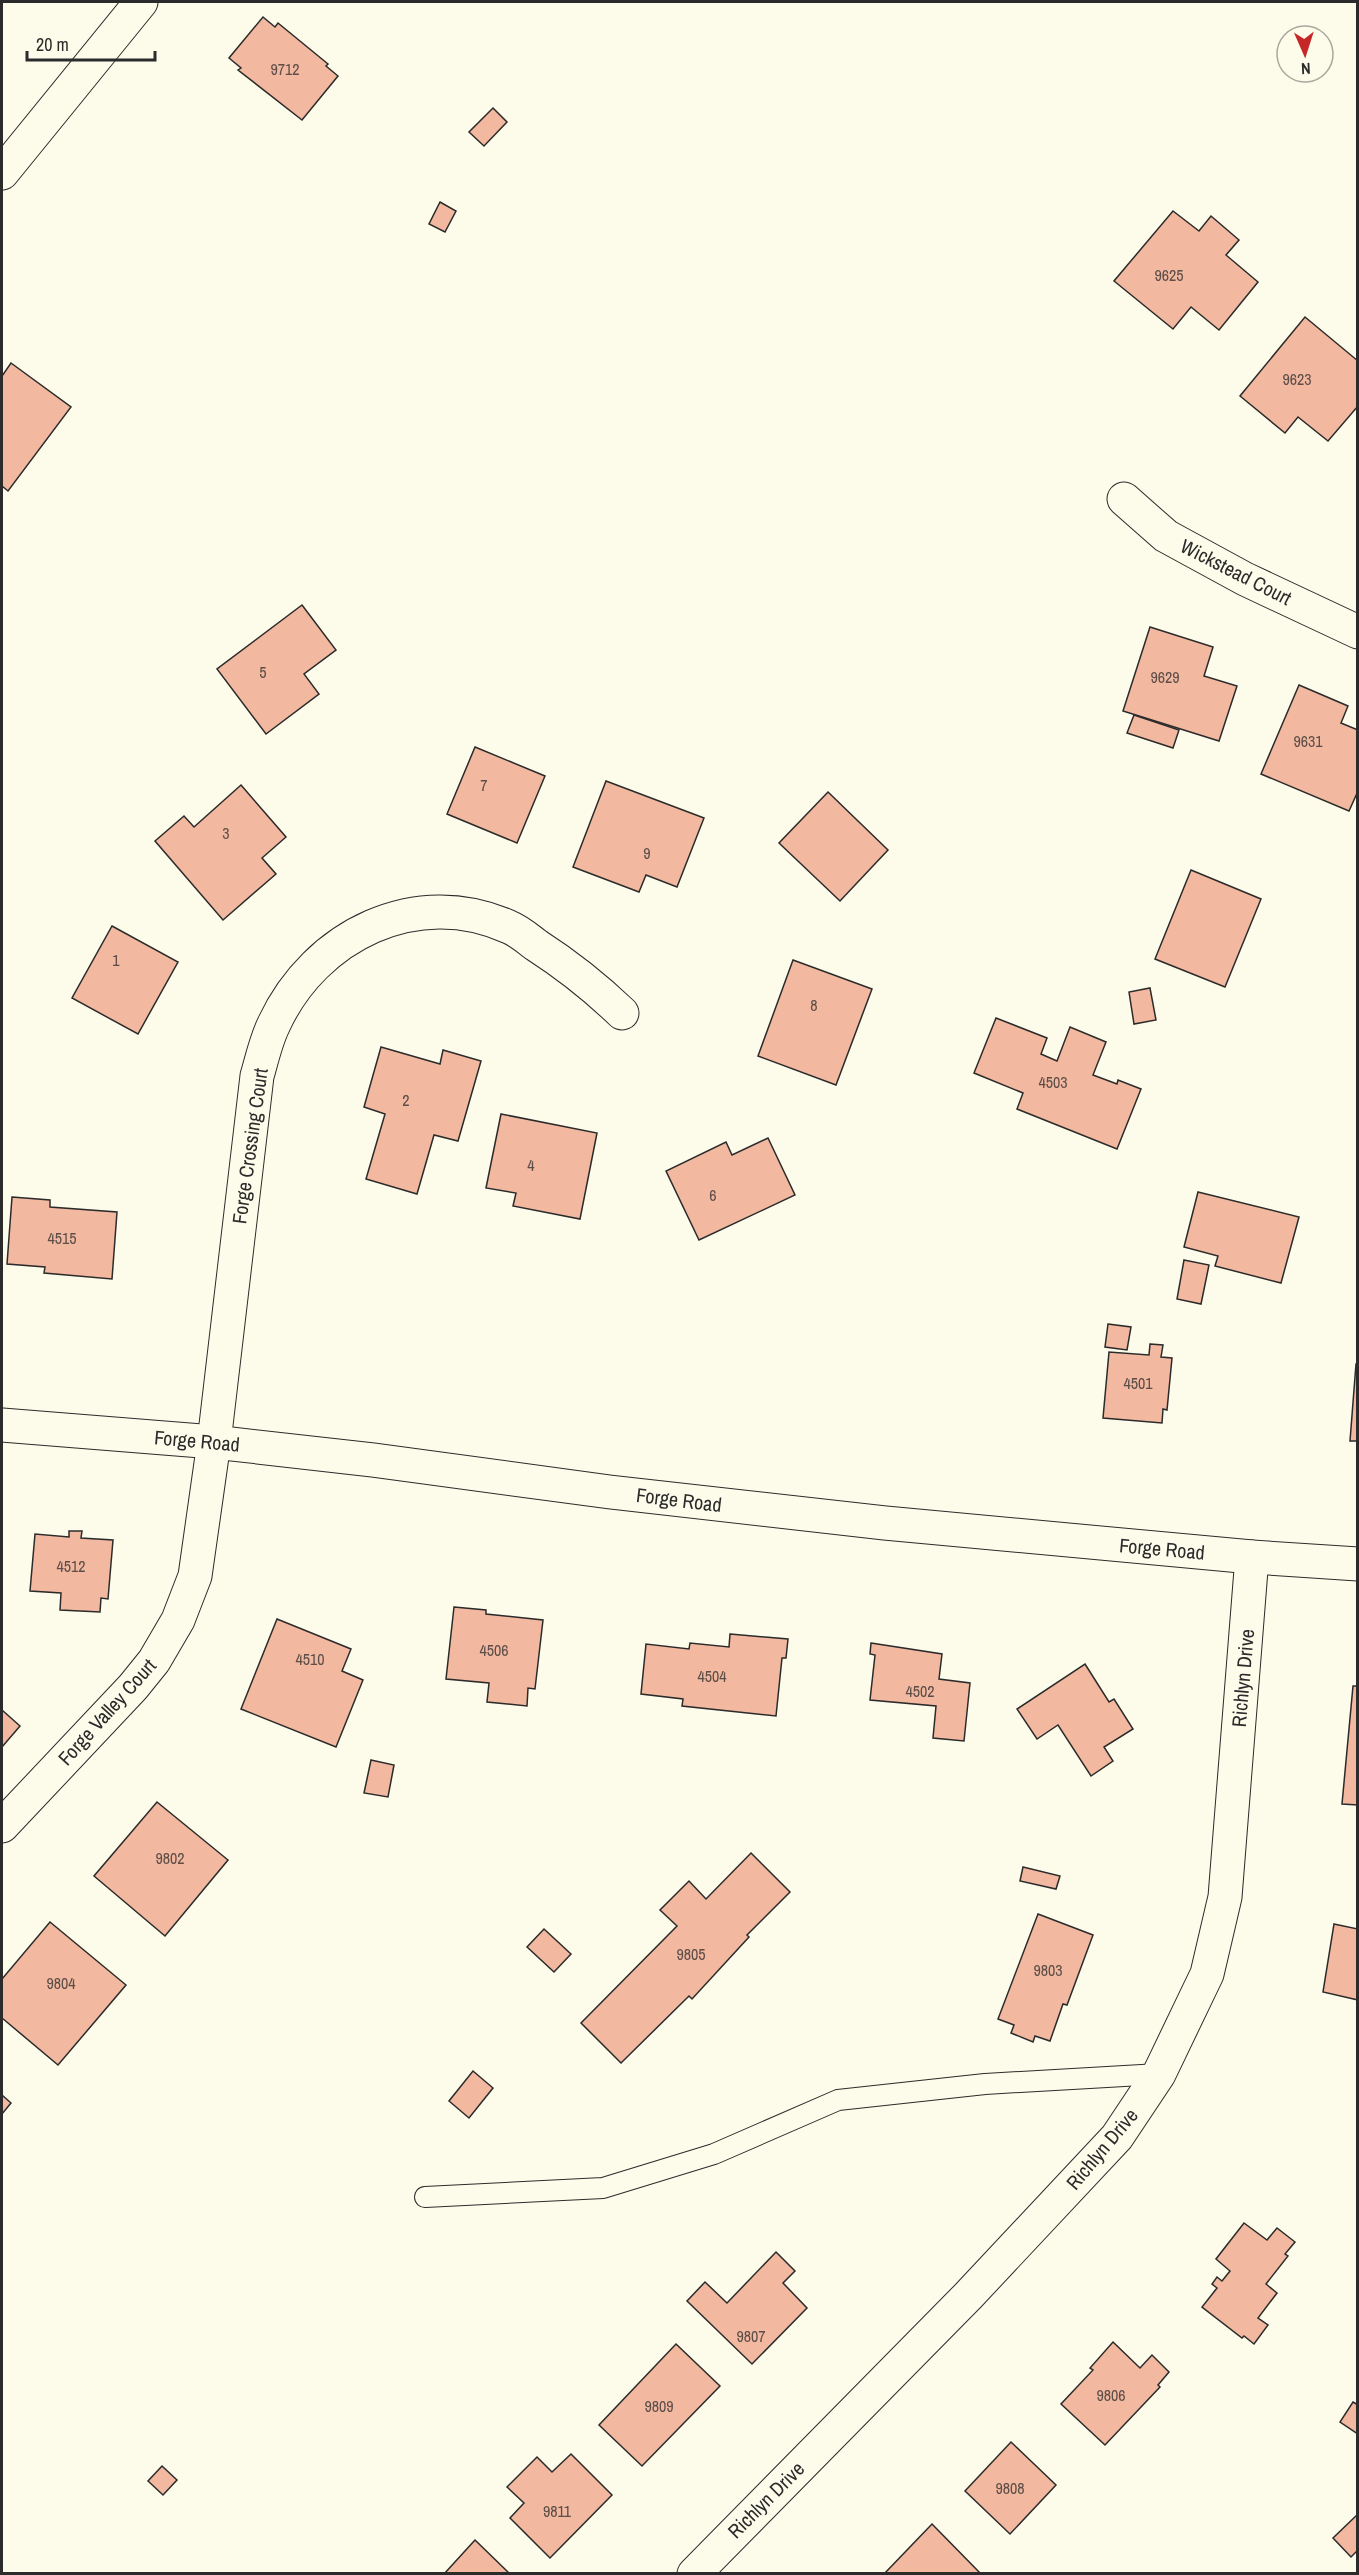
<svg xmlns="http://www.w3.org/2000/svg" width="1359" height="2575" font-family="'Archivo Narrow',sans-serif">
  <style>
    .building { fill: #f2b8a0; stroke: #2b2b2b; stroke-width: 1.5 }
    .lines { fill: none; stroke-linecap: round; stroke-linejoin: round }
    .service-casing { stroke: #2b2b2b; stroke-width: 22 }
    .minor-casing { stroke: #2b2b2b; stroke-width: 35 }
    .service { stroke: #fdfbea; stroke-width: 20 }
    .minor { stroke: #fdfbea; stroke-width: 33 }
    .labels { text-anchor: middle; stroke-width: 4.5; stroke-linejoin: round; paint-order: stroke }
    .number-label { font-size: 16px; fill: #5d4e48 }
    .street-label { font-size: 20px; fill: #2b2b2b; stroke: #fdfbea }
  </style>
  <rect width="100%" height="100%" fill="#fdfbea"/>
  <g class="building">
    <path d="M 263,17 L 275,27 L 278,23 L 328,64 L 326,66 L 338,76 L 302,120 L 238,70 L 241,68 L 229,58 Z"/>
    <path d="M 493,108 L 507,122 L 484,146 L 469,132 Z"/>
    <path d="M 440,202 L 456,211 L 445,232 L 429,224 Z"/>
    <path d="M 1173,211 L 1199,231 L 1211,216 L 1239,240 L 1226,255 L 1258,282 L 1219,330 L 1191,307 L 1173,329 L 1114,281 Z"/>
    <path d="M 1305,317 L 1358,361 L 1358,406 L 1328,441 L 1298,417 L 1285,433 L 1240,396 Z"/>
    <path d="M 11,363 L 71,407 L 8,491 L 2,486 L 2,376 Z"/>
    <path d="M 302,605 L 336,650 L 304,674 L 319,694 L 266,734 L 217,669 Z"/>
    <path d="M 1150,627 L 1213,647 L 1204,676 L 1237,686 L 1219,741 L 1123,711 Z"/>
    <path d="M 1299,685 L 1348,706 L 1341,723 L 1358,730 L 1358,791 L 1349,811 L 1261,774 Z"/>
    <path d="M 1134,715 L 1179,730 L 1173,748 L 1127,733 Z"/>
    <path d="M 475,747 L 545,776 L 517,843 L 447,814 Z"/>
    <path d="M 606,781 L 704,818 L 677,887 L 646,875 L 639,892 L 573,867 Z"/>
    <path d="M 241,785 L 286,837 L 262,858 L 276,874 L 223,920 L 155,841 L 184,816 L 194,827 Z"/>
    <path d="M 828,792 L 888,850 L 840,901 L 779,843 Z"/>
    <path d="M 1191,870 L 1261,899 L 1225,987 L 1155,959 Z"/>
    <path d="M 112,926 L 178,962 L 138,1034 L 72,998 Z"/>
    <path d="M 793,960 L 872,989 L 836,1085 L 758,1056 Z"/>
    <path d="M 1150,988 L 1156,1020 L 1134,1024 L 1129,992 Z"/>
    <path d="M 996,1018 L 1047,1038 L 1041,1054 L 1057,1061 L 1070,1027 L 1106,1042 L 1093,1075 L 1117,1084 L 1118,1080 L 1141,1089 L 1117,1149 L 1017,1109 L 1023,1093 L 974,1073 Z"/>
    <path d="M 381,1047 L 440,1064 L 443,1050 L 481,1061 L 458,1141 L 434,1135 L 417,1194 L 366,1179 L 385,1114 L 364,1107 Z"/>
    <path d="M 501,1114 L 597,1133 L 580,1219 L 513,1206 L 516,1193 L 486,1188 Z"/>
    <path d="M 768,1138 L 795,1195 L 699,1240 L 666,1171 L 726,1142 L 732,1155 Z"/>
    <path d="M 1198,1192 L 1299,1217 L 1281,1283 L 1215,1266 L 1218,1256 L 1184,1247 Z"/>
    <path d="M 12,1197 L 50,1200 L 50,1207 L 117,1212 L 112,1279 L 44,1273 L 45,1267 L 7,1264 Z"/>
    <path d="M 1184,1260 L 1209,1265 L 1201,1304 L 1177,1299 Z"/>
    <path d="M 1108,1324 L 1131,1327 L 1127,1350 L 1105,1347 Z"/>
    <path d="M 1150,1344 L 1163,1345 L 1161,1357 L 1172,1358 L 1167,1410 L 1163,1409 L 1162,1423 L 1103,1418 L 1109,1352 L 1149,1355 Z"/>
    <path d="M 1356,1364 L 1358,1364 L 1358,1441 L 1350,1441 Z"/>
    <path d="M 69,1531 L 82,1531 L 81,1538 L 113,1540 L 108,1599 L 101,1598 L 100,1612 L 60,1610 L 61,1593 L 30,1591 L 35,1534 L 69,1537 Z"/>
    <path d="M 454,1607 L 486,1610 L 486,1614 L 543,1620 L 535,1689 L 528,1688 L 527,1706 L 487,1702 L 489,1683 L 446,1679 Z"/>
    <path d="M 277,1619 L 351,1649 L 342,1671 L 363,1680 L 336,1747 L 241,1709 Z"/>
    <path d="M 730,1634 L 788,1639 L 786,1658 L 782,1658 L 776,1716 L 682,1706 L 683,1699 L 641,1694 L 646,1644 L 689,1649 L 690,1643 L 729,1647 Z"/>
    <path d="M 871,1643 L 942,1654 L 939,1679 L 970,1683 L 964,1741 L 933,1738 L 936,1706 L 870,1700 L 875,1655 L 870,1654 Z"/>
    <path d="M 1085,1664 L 1109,1702 L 1114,1699 L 1133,1729 L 1104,1747 L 1113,1761 L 1091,1776 L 1058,1725 L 1037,1739 L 1017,1709 Z"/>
    <path d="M 1353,1686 L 1358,1686 L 1358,1805 L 1342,1804 Z"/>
    <path d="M 2,1710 L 20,1726 L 2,1747 Z"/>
    <path d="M 371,1760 L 394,1765 L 388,1797 L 364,1793 Z"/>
    <path d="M 157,1802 L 228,1860 L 165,1936 L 94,1876 Z"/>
    <path d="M 751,1853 L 790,1892 L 747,1935 L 749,1937 L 692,1999 L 689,1996 L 621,2063 L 581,2023 L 677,1926 L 660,1910 L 689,1881 L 706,1899 Z"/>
    <path d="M 1023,1867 L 1060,1876 L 1056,1889 L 1020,1881 Z"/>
    <path d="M 1038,1914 L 1093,1935 L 1067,2005 L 1063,2004 L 1050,2041 L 1035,2036 L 1033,2042 L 1011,2033 L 1014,2025 L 998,2019 Z"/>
    <path d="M 50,1922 L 126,1985 L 58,2065 L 2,2018 L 2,1979 Z"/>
    <path d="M 1334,1924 L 1358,1929 L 1358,2000 L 1323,1992 Z"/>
    <path d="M 544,1929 L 571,1954 L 554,1972 L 527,1947 Z"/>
    <path d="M 473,2071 L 493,2088 L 469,2118 L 449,2101 Z"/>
    <path d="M 2,2095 L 11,2103 L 2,2114 Z"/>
    <path d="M 1244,2223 L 1267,2240 L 1277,2228 L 1295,2242 L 1285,2254 L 1288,2256 L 1266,2284 L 1277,2293 L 1258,2318 L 1268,2325 L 1254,2344 L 1244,2336 L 1242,2338 L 1202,2307 L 1217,2288 L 1212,2284 L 1217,2277 L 1222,2281 L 1230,2271 L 1216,2259 Z"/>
    <path d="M 776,2252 L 795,2271 L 783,2283 L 807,2308 L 752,2364 L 687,2301 L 705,2282 L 727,2303 Z"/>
    <path d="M 1113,2342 L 1140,2368 L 1152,2355 L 1169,2372 L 1158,2385 L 1160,2387 L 1105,2445 L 1061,2404 L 1093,2370 L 1090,2368 Z"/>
    <path d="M 676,2344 L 720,2386 L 642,2466 L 599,2425 Z"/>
    <path d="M 1353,2402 L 1358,2405 L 1358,2434 L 1340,2422 Z"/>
    <path d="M 1011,2442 L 1056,2485 L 1010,2534 L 965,2491 Z"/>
    <path d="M 571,2454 L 612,2495 L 550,2558 L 510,2518 L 524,2503 L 507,2487 L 537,2457 L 552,2472 Z"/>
    <path d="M 162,2466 L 177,2480 L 163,2495 L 148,2481 Z"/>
    <path d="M 1358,2514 L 1358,2550 L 1351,2557 L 1333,2538 Z"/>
    <path d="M 932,2524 L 981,2574 L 884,2574 Z"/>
    <path d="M 475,2540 L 510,2574 L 444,2574 Z"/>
  </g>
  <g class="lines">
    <g class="service-casing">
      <path id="service" d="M 425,2197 L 603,2188 L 714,2154 L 838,2100 L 985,2084 L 1159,2074"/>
    </g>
    <g class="minor-casing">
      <g id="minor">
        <path d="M 2,173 L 141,2"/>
        <path d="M 1124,499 L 1166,536 L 1245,579 L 1358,632"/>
        <path d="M 2,1425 L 214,1442 L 373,1460 L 610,1492 L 885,1523 L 1252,1557 L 1358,1564"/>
        <path d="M 2,1826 L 133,1687 L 154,1661 L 178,1620 L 195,1576 L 214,1442 L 257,1076 C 262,1059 266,1040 274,1024 C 315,935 417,885 509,927 C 519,931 528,939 536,945 C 567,965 595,987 622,1013"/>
        <path d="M 694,2574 L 968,2296 L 1117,2137 L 1159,2074 L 1207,1974 L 1225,1897 L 1252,1557"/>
      </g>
    </g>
    <use href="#service" class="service"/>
    <use href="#minor" class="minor"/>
  </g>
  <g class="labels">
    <g class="number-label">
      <text x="285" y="75">9712</text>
      <text x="1169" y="281">9625</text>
      <text x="1297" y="385">9623</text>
      <text x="263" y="678">5</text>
      <text x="1165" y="683">9629</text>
      <text x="1308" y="747">9631</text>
      <text x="484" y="791">7</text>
      <text x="226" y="839">3</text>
      <text x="647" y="859">9</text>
      <text x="116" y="966">1</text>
      <text x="814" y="1011">8</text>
      <text x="1053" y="1088">4503</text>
      <text x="406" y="1106">2</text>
      <text x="531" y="1171">4</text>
      <text x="713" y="1201">6</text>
      <text x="62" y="1244">4515</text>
      <text x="1138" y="1389">4501</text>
      <text x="71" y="1572">4512</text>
      <text x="494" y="1656">4506</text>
      <text x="310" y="1665">4510</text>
      <text x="712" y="1682">4504</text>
      <text x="920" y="1697">4502</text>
      <text x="170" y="1864">9802</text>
      <text x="691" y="1960">9805</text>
      <text x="1048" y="1976">9803</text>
      <text x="61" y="1989">9804</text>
      <text x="751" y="2342">9807</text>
      <text x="1111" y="2401">9806</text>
      <text x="659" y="2412">9809</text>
      <text x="1010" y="2494">9808</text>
      <text x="557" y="2517">9811</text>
    </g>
    <g class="street-label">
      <text transform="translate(1236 572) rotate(27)" y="7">Wickstead Court</text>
      <text transform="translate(250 1146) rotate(-82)" y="7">Forge Crossing Court</text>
      <text transform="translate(197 1441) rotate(5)" y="7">Forge Road</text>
      <text transform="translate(679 1500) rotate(7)" y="7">Forge Road</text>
      <text transform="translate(1162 1549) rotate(5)" y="7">Forge Road</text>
      <text transform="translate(1243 1678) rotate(-85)" y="7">Richlyn Drive</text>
      <text transform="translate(107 1712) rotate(-48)" y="7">Forge Valley Court</text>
      <text transform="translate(1102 2149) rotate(-50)" y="7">Richlyn Drive</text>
      <text transform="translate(766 2500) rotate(-45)" y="7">Richlyn Drive</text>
    </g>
  </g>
  <rect width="1359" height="2575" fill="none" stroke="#2b2b2b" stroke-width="6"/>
  <g transform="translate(1305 54) rotate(177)"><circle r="28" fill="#fdfbea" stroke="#a9a89e" stroke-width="1.5"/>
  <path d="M0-4.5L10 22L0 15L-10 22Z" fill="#c62828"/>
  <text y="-9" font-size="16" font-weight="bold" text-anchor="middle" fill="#2b2b2b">N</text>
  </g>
  <path d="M27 51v9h128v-9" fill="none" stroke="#2b2b2b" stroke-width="3"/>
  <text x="36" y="51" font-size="18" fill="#2b2b2b" stroke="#fdfbea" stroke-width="4.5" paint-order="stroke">20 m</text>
</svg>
